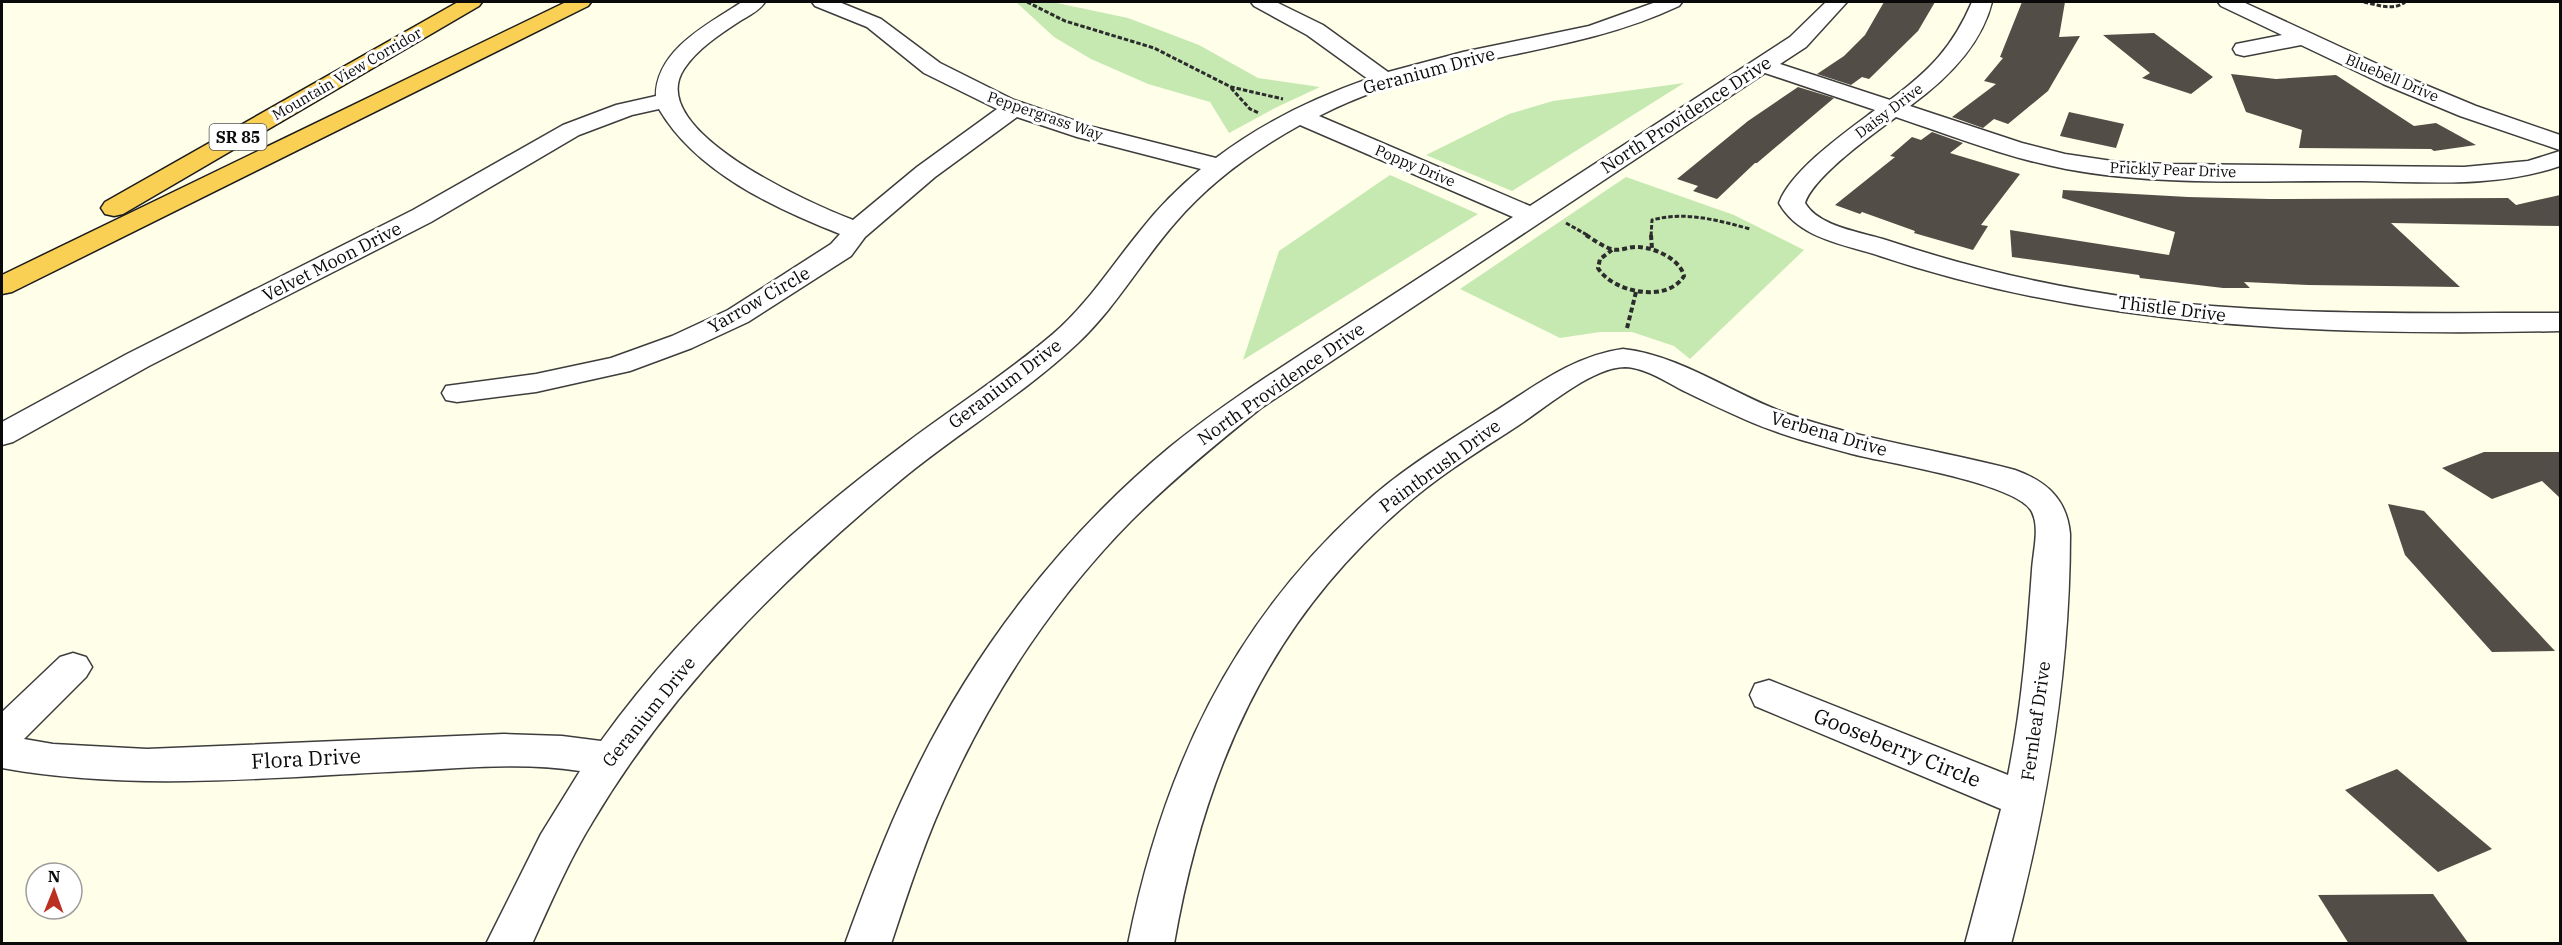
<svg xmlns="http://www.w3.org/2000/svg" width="2562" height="945" font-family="'IBM Plex Serif',serif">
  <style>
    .green { fill: #c6e9b2 }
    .building { fill: #534d47 }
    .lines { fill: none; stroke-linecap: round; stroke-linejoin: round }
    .minor-casing { stroke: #3d3d3d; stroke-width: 3 }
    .trunk-casing { stroke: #1b1b1b; stroke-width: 3 }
    .path-far1 { stroke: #2c2c2c; stroke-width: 3; stroke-dasharray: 4.5 2; stroke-linecap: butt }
    .path { stroke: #2c2c2c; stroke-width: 4; stroke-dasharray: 5 3; stroke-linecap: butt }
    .minor { fill: #fff; fill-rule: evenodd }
    .trunk { fill: #fad054; fill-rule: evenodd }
    .labels { text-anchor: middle; stroke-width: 6; stroke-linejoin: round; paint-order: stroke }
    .far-street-label { font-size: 15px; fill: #0a0a0a; stroke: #fff }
    .shield { fill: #fff; stroke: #545454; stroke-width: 1.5 }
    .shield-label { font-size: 16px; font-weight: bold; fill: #0a0a0a }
    .street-label { font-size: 18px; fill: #0a0a0a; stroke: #fff }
    .near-street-label { font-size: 21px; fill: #0a0a0a; stroke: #fff }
  </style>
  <rect width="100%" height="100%" fill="#fffee8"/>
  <g class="green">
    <path d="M 1016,2 L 1052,2 L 1128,18 L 1199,45 L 1258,78 L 1320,87 L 1275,108 L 1229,133 L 1210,102 L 1148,84 L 1091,59 L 1054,37 Z"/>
    <path d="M 1684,83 L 1512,191 L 1426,155 L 1509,114 L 1553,101 Z"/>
    <path d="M 1390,175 L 1478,214 L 1243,360 L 1279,251 Z"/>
    <path d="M 1626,177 L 1734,215 L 1804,250 L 1690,359 L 1674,346 L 1632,332 L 1600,332 L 1560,338 L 1460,289 Z"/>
  </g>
  <g class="building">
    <path d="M 1884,2 L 1935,2 L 1918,31 L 1869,79 L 1862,77 L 1851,85 L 1817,74 L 1844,56 L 1865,35 Z"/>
    <path d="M 2022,2 L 2065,2 L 2059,37 L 2080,36 L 2048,91 L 2008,124 L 1994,119 L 1983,128 L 1952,117 L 1996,84 L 1984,81 L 2003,58 L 2000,57 Z"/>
    <path d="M 2154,33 L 2213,77 L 2191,94 L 2142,78 L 2150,73 L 2103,35 Z"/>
    <path d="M 2231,74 L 2276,79 L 2336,75 L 2414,126 L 2436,123 L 2476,145 L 2434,151 L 2431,149 L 2299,148 L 2302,130 L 2246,112 Z"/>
    <path d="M 1798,87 L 1834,98 L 1757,163 L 1755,163 L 1717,199 L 1693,191 L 1698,186 L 1677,179 L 1748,121 Z"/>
    <path d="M 2069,112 L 2124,124 L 2116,148 L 2060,136 Z"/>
    <path d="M 1932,132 L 1963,143 L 1950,153 L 2020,174 L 1981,225 L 1988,226 L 1973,250 L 1914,233 L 1915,231 L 1862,212 L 1860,214 L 1835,205 L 1895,157 L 1890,156 L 1912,137 L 1921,140 Z"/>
    <path d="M 2063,190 L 2188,197 L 2269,199 L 2508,198 L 2516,205 L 2560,195 L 2560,226 L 2391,223 L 2460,287 L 2308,285 L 2244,282 L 2250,288 L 2223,288 L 2140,278 L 2139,275 L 2012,257 L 2010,230 L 2169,255 L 2175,232 L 2062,198 Z"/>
    <path d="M 2484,452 L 2560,452 L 2560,498 L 2542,481 L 2492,499 L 2442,468 Z"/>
    <path d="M 2388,504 L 2424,511 L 2555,651 L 2492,652 L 2405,555 Z"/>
    <path d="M 2397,769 L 2492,849 L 2438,872 L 2345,790 Z"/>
    <path d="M 2433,894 L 2469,944 L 2349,944 L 2318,895 Z"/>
  </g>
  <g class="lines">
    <g class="minor-casing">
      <g id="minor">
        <path d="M 742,2 L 765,2 C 759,11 748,16 740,21 C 720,34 697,49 684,69 C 643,130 811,204 853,220 L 917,167 L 997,109 L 924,73 L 867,27 L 815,6 L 812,2 L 839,2 L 881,19 L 940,63 L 1014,100 L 1093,127 L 1216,158 C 1262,123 1314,98 1368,79 L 1307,35 L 1254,6 L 1251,2 L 1276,2 L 1323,25 L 1388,72 L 1463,52 L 1589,26 L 1656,2 L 1682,2 L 1679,6 C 1609,39 1535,49 1460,66 C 1412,78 1363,93 1319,116 L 1530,206 L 1790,37 L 1826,2 L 1847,2 L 1806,47 L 1780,64 L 1890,100 C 1930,70 1952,48 1972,2 L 1992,2 C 1981,46 1946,80 1910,106 L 2022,143 L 2065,154 L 2119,162 L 2170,164 L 2464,167 L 2528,161 L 2560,151 L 2560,166 C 2497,188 2428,182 2362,181 C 2264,180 2163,187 2066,169 C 2008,158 1952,136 1896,117 C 1872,135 1814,176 1805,203 C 1819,227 1861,232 1886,240 C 1970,268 2055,288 2142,299 C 2281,316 2421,313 2560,313 L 2560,331 C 2331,336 2099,329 1880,256 C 1844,244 1799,239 1779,203 C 1791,170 1847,131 1875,110 L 1765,73 L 1261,408 C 1216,444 1172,480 1131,521 C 1057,596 996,687 952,782 C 927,834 909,889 891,944 L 845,944 C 865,889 885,835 910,783 C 970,655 1061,537 1170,447 C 1223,404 1280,368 1337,331 C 1396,293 1454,255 1513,217 L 1300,125 C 1253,151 1210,182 1175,223 C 1141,262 1116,307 1078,343 C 1024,394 959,432 902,479 C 784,577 672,688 593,821 C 569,860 551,902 532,944 L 486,944 L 541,834 L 580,771 C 523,762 464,768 407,771 C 272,777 135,792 2,768 L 2,712 L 60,657 L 73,653 L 86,657 L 92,667 L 86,677 L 24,739 L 53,744 L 147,749 L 504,734 L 562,736 L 601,741 C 682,628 790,530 901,447 C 951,409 1005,375 1053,334 C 1088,304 1112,265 1141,230 C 1159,207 1179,187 1201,169 L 1077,137 L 1017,117 L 935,177 L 865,237 L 851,256 L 748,322 L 692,348 L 630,371 L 536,392 L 457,402 L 446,400 L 442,393 L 446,386 L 536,374 L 611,358 L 672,336 L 728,310 L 831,244 L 840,234 C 774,208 696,172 659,109 L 632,115 L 579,135 L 431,222 L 149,366 L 13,442 L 2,445 L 2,422 L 127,354 L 413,210 L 563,125 L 616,105 L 656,96 C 656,50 708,24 742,2 Z"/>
        <path d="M 2218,2 L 2243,2 L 2399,74 L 2476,106 L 2560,135 L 2560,150 L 2460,116 L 2383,84 L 2301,45 L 2244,56 L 2236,54 L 2233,49 L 2236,44 L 2282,35 L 2221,6 Z"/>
        <path d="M 1623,349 C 1680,355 1734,395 1788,414 C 1862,440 1940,450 2015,470 C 2046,481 2067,499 2070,534 C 2070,673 2047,809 2011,944 L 1965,944 L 2001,809 L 1755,706 L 1750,695 L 1755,684 L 1769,680 L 2008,775 C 2022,707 2027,639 2032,570 C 2033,552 2040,528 2032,512 C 2018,483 1886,463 1852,454 C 1816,444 1780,435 1746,420 C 1726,411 1706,402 1686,392 C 1668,383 1647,368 1625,367 C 1592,367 1544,409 1516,427 C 1477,452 1437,477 1402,508 C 1267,625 1204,771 1174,944 L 1128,944 C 1163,770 1231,624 1364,504 C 1401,470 1444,444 1486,417 C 1530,390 1571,356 1623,349 Z"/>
      </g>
    </g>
    <g class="trunk-casing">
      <g id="trunk">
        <path d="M 458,2 L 482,2 L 479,6 L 123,214 L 114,216 L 105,214 L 101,208 L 105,202 Z"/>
        <path d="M 566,2 L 591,2 L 588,6 L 12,292 L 2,294 L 2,275 Z"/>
      </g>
    </g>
    <g class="path-far1">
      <path d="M 1027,2 L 1065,21 L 1154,48 L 1231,87 L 1283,99"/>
      <path d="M 2364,2 C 2377,5 2394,11 2405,2"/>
      <path d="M 1231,88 L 1250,109 L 1259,113"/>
      <path d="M 1566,223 L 1589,236"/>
      <path d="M 1651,236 L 1652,220 C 1686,211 1717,220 1750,229"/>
    </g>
    <g class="path">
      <path d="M 1586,235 C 1594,240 1602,246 1611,249 C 1619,252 1629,246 1639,247 C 1655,248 1680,259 1684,276 C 1667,304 1612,292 1598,268 L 1600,259 L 1612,250"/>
      <path d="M 1651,235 L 1652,249"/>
      <path d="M 1627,328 L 1636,292"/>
    </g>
    <use href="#minor" class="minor"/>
    <use href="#trunk" class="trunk"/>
  </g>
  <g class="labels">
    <g class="far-street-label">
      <text transform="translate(347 74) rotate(-30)" y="5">Mountain View Corridor</text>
      <text transform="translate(2392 78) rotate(23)" y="5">Bluebell Drive</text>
      <text transform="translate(1889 111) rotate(-37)" y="5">Daisy Drive</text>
      <text transform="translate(1045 116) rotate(19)" y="5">Peppergrass Way</text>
      <text transform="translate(1415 166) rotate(23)" y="5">Poppy Drive</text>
      <text transform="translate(2173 170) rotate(2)" y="5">Prickly Pear Drive</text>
    </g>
    <rect class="shield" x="209.5" y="124" width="57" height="26" rx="4.5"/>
    <g class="shield-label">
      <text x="238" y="143">SR 85</text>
    </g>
    <g class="street-label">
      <text transform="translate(1429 71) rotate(-15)" y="6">Geranium Drive</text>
      <text transform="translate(1686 115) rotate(-33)" y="6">North Providence Drive</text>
      <text transform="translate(332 262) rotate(-27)" y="6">Velvet Moon Drive</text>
      <text transform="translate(759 300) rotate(-30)" y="6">Yarrow Circle</text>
      <text transform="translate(2172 309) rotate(7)" y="6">Thistle Drive</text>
      <text transform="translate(1005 384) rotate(-37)" y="6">Geranium Drive</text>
      <text transform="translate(1281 384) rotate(-35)" y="6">North Providence Drive</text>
      <text transform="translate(1829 434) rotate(16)" y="6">Verbena Drive</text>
      <text transform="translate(1440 466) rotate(-36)" y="6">Paintbrush Drive</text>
      <text transform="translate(649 712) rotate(-51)" y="6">Geranium Drive</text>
      <text transform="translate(2036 721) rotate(-82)" y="6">Fernleaf Drive</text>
    </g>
    <g class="near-street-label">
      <text transform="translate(1897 748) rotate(22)" y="7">Gooseberry Circle</text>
      <text transform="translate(306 759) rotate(-3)" y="7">Flora Drive</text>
    </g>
  </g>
  <rect width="2562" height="945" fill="none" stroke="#0a0a0a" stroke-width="6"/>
  <g transform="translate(54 891) rotate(1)"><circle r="28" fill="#ffffff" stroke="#9d9d9d" stroke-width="1.5"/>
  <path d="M0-4.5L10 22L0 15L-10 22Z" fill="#bc3021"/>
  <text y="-9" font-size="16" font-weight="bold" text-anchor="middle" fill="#0a0a0a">N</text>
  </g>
</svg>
